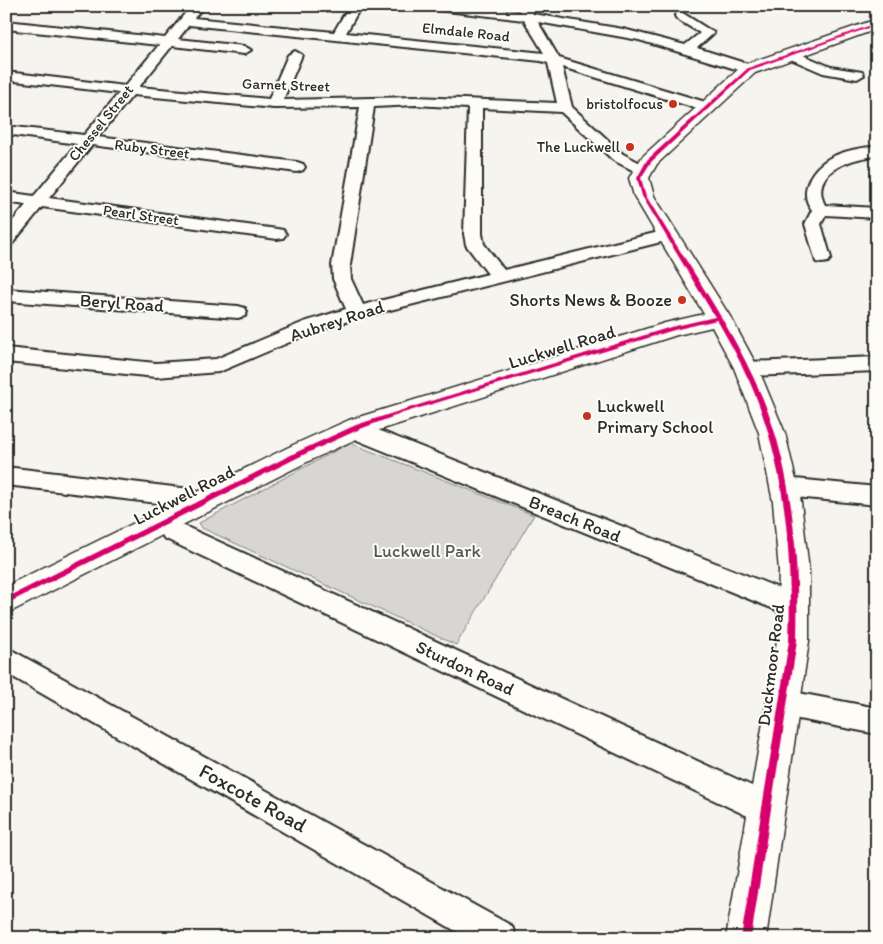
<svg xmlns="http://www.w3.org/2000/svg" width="883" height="944" font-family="Itim,sans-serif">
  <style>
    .green { fill: #d7d6d2; stroke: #81807e }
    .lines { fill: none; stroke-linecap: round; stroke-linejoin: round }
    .street-casing { stroke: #2b2b2b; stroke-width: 4 }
    .secondary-casing { stroke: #2b2b2b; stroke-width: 3 }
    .street { fill: #fdfcf7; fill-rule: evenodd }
    .secondary { fill: #fdfcf7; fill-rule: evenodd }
    .cycleway-casing { stroke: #fdfcf7; stroke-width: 3 }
    .cycleway { fill: #d6006c; fill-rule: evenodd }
    .poi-dot { fill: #c8321e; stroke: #fdfcf7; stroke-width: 2 }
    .labels { text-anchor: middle; stroke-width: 4; stroke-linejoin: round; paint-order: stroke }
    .far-street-label { font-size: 15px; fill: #2b2b2b; stroke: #fdfcf7 }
    .far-poi-label { font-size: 15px; fill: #2b2b2b; stroke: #fdfcf7; text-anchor: end }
    .poi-label { font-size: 18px; fill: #2b2b2b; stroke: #fdfcf7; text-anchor: end }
    .street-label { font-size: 18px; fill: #2b2b2b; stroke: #fdfcf7 }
    .park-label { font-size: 18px; fill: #565655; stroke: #fdfcf7 }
    .near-street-label { font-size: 21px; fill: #2b2b2b; stroke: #fdfcf7 }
  </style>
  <rect width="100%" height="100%" fill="#f5f4ef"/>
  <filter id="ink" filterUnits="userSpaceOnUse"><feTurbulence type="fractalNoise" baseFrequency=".02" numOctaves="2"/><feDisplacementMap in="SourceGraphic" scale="10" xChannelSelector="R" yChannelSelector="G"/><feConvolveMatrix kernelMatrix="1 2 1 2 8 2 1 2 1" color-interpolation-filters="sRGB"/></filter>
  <g filter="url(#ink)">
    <path class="green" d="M 350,443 L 534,515 L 456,645 L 202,528 L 199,523 Z"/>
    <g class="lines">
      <g class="street-casing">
        <g id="street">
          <path d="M 191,6 L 204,6 L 194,18 L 334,32 L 349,6 L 361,6 L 346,33 L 544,53 L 524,20 L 437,10 L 431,6 L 473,6 L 520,12 L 517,6 L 529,6 L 533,14 L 623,29 L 685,45 L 700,33 L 677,19 L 675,16 L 677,13 L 681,12 L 714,33 L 697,48 L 754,66 L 756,69 L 749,73 L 639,40 L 538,22 L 559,58 L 712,104 L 714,107 L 712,110 L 702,110 L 562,67 L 572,107 L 623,154 L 648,167 L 650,170 L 648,173 L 642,175 L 613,160 L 561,112 L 482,108 L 482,234 L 484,244 L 504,270 L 667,230 L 673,231 L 676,235 L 673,239 L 362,317 L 318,330 L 219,372 L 156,377 L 6,362 L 6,348 L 156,363 L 216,359 L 304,322 L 346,309 L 333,279 L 332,265 L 360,107 L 274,108 L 133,95 L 98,137 L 297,162 L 303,164 L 305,167 L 303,170 L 297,172 L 92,145 L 49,198 L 277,229 L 283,230 L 286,234 L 283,238 L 277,239 L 42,207 L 12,244 L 6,245 L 6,229 L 26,205 L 6,202 L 6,192 L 34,196 L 77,144 L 6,134 L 6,126 L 84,135 L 119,93 L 6,80 L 6,72 L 125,86 L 159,45 L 6,29 L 6,21 L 165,38 ZM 189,25 L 541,61 L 548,63 L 557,103 L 416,97 L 283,100 L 302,55 L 295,51 L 288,55 L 269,99 L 139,87 L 172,46 L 244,54 L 251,50 L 244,46 L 178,39 ZM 416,105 L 468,108 L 464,234 L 466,245 L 488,274 L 363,305 L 351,279 L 350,265 L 374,107 Z"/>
          <path d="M 791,50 L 831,67 L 862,72 L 864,75 L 857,79 L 823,73 L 786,57 L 784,54 Z"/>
          <path d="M 877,146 L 877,156 C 852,158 808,171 825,205 L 877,208 L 877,218 L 826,215 L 821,224 L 831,258 L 828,262 L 822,263 L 816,262 L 805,224 L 812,210 C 805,201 804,191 809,180 C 821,154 851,149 877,146 Z"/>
          <path d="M 6,289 L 238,306 L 245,308 L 247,312 L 245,316 L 238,318 L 6,301 Z"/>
          <path d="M 877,357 L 877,371 L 747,376 L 740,374 L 737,369 L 740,364 L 747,362 Z"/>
          <path d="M 358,419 L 366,422 L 373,428 L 804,598 L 808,606 L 804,614 L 795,617 L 786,614 L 357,440 L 347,427 L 350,422 Z"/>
          <path d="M 6,467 L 190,489 L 198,492 L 209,506 L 205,512 C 195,516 190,514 183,506 L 6,485 Z"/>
          <path d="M 785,478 L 877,487 L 877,505 L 785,496 L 777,493 L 774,487 L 777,481 Z"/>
          <path d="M 166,513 L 174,515 L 180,524 L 778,798 L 782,809 L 778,820 L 767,824 L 756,820 L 164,538 L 154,522 L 158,515 Z"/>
          <path d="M 6,647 L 512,926 L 516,938 L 468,938 L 6,673 Z"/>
          <path d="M 783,690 L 877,708 L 877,734 L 783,716 L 773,712 L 769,703 L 773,694 Z"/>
        </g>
      </g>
      <g class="secondary-casing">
        <path id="secondary" d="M 877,19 L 877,29 L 755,73 L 657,164 L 649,178 L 654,196 L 731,318 L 758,368 L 785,433 L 801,502 L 809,571 L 809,641 L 766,938 L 726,938 L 777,641 L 779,571 L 773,502 L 759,433 L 734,368 L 712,327 L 677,335 L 367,434 L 313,459 L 6,614 L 6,586 L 293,445 L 349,420 L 665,323 L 704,314 L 634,196 L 629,178 L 642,157 L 743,65 Z"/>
      </g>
      <use href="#street" class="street"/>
      <use href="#secondary" class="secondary"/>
      <g class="cycleway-casing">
        <path id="cycleway" d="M 877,23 L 877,25 L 750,70 L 651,162 L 641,178 L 646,196 C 686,263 733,327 763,399 C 794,475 799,559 797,641 L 751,938 L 741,938 L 789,641 C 792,558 787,480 758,402 C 747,373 732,346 717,320 L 674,330 L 403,413 L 360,429 L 305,454 L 6,604 L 6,598 L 301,450 L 356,425 L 399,411 L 671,327 L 715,317 L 642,196 L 637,178 L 647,160 L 748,68 Z"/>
      </g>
      <use href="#cycleway" class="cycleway"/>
    </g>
  </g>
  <g class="poi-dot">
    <circle cx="673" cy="104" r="5"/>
    <circle cx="630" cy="147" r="5"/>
    <circle cx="682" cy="300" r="5"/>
    <circle cx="587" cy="416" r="5"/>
  </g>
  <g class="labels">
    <g class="far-street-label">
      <text transform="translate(466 32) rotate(6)" y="5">Elmdale Road</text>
      <text transform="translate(286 85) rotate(2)" y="5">Garnet Street</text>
      <text transform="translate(101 123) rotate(-51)" y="5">Chessel Street</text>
      <text transform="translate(152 149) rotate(7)" y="5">Ruby Street</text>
      <text transform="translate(141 215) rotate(8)" y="5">Pearl Street</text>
    </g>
    <g class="far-poi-label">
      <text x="663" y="109">bristolfocus</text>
      <text x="620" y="152">The Luckwell</text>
    </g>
    <g class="poi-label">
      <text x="672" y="306">Shorts News &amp; Booze</text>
      <text x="597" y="412" text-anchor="start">Luckwell<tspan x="597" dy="21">Primary School</tspan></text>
    </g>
    <g class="street-label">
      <text transform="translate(122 303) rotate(4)" y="6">Beryl Road</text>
      <text transform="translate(337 321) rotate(-18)" y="6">Aubrey Road</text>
      <text transform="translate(562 347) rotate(-17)" y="6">Luckwell Road</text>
      <text transform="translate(184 495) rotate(-27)" y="6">Luckwell Road</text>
      <text transform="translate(575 519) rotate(22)" y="6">Breach Road</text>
      <text transform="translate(771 665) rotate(-83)" y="6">Duckmoor Road</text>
      <text transform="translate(465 668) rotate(25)" y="6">Sturdon Road</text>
    </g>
    <g class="park-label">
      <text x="427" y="557">Luckwell Park</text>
    </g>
    <g class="near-street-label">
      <text transform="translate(253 798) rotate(29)" y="7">Foxcote Road</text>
    </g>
  </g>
  <rect width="883" height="944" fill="none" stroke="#fdfcf7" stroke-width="25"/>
  <rect x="12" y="12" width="858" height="919" fill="none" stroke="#2b2b2b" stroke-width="2" filter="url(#ink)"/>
</svg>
